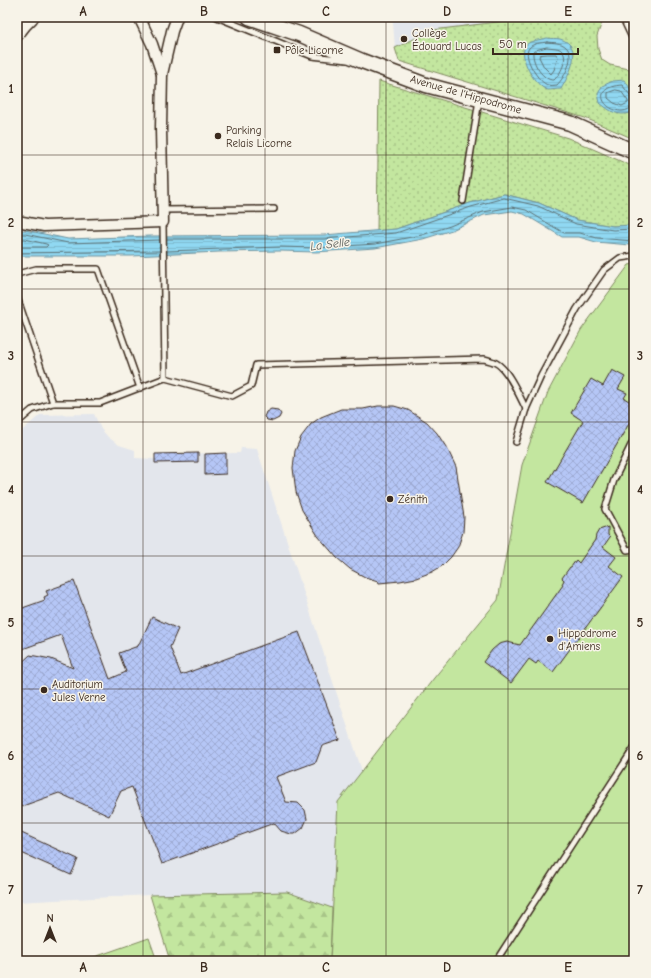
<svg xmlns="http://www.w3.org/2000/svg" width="651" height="978" font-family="'Comic Neue',sans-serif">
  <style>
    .built { fill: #e3e6ec }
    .green { fill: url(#green-dots); stroke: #7f885e }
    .forest { fill: url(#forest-firs); stroke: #7f885e }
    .pitch { fill: #c3e69f; stroke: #7f885e }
    .water { fill: url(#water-rules); stroke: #6e929d }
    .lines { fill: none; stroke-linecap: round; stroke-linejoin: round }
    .shore { stroke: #5d7073; stroke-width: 1 }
    .building { fill: url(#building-cross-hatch); stroke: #3b2a1e }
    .lane-casing { stroke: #3b2a1e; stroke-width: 8 }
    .street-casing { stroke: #3b2a1e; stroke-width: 13 }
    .secondary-casing { stroke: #3b2a1e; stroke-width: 17 }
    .lane { stroke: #f7f3e8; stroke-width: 5 }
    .street { stroke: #f7f3e8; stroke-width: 10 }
    .secondary { stroke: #f7f3e8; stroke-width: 14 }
    .grid { fill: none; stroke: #3b2a1e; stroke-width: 1; stroke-opacity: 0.55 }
    .poi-dot { fill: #3b2a1e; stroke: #f7f3e8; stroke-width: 1.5 }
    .labels { text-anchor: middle; stroke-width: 3; stroke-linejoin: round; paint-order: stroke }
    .poi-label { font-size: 11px; fill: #3b2a1e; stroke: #f7f3e8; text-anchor: start }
    .street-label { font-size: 11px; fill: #3b2a1e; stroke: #f7f3e8 }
    .water-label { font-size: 12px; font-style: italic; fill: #505653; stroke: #f7f3e8 }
    .neatline { fill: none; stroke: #3b2a1e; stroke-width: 1.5 }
    .grid-label { font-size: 13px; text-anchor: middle; font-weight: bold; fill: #3b2a1e }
  </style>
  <defs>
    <pattern id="green-dots" width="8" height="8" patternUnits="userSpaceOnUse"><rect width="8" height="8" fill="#c3e69f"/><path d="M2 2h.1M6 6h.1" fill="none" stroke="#a8c588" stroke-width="1.8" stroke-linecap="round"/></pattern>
    <pattern id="forest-firs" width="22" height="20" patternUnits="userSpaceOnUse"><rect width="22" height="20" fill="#c3e69f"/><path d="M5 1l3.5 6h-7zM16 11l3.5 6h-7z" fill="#a8c588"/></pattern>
    <pattern id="water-rules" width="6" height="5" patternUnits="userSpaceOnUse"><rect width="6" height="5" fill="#90d8f2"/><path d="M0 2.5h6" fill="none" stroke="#7dbacf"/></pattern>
    <pattern id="building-cross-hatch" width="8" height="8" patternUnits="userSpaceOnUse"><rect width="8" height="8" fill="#b5c6f6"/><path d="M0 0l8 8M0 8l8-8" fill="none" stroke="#9daad2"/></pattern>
  </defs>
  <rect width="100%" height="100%" fill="#f7f3e8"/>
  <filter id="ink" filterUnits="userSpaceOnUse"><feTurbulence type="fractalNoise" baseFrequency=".025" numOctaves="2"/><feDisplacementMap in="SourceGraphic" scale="8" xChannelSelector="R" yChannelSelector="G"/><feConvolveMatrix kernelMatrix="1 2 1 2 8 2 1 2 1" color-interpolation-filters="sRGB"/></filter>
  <g filter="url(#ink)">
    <g class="built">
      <path d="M 390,17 L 537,17 L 433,30 L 395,48 L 393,23 Z"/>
      <path d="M 94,414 L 101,429 L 108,437 L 119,445 L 135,450 L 135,458 L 155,459 L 155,454 L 240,453 L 241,448 L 257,449 L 362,771 L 338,802 L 332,908 L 287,892 L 150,895 L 17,902 L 17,435 L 40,415 Z"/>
    </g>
    <g class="green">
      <path d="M 537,17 L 604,17 L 597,36 L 598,49 L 602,60 L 610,65 L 634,70 L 634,139 L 585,118 L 399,61 L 395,48 L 433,30 Z"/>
      <path d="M 379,81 L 568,138 L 634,167 L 634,225 L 613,226 L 577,220 L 539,203 L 504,194 L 470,203 L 396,229 L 377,231 Z"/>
    </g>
    <path class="forest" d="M 287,892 L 332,908 L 330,961 L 170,961 L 150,895 Z"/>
    <g class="pitch">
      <path d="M 634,264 L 634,961 L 330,961 L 338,802 L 434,678 L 498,600 L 522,465 L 548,392 L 581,330 L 629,265 Z"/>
      <path d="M 149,938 L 157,961 L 83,961 Z"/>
    </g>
    <g class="water">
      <path d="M 547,38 C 551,39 556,38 560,39 C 585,46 569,75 561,89 C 557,89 551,90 548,90 C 535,87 517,56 526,45 C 531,40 540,40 547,38 Z"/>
      <path d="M 624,80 C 632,89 638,102 631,113 C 617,116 611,112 600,103 L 598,94 L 602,86 L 613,81 Z"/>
      <path d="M 504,194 L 539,203 L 577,220 L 613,226 L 634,225 L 634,244 L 630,245 L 596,242 L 579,237 L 562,237 L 524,214 L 512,211 L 484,215 L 452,230 L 423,239 L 375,248 L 316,252 L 280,251 L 219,252 L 132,256 L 17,256 L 17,231 L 25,230 L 68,239 L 151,236 L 324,235 L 396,229 L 470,203 Z"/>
    </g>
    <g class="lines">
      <g class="shore">
        <path d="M 547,42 C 553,43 561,42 566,47 C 576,56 565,77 557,85 C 555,85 551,86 548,85 C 539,83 522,57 529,48 C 533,43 541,43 547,42 Z"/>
        <path d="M 547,47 C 552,48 559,47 562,51 C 569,58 560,75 554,80 C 543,81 532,63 533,52 L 536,50 Z"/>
        <path d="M 548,54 L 556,54 L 558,57 L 554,70 L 551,74 L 544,67 L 539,57 L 540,55 Z"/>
        <path d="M 616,90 L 621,91 L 628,101 L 628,103 L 622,106 L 614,103 L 608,98 L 608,93 Z"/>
        <path d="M 634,97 L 630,95 L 622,85 C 590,87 603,111 622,111 C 627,111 630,108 634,107"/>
        <path d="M 17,234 L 25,234 L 68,243 L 160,240"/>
        <path d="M 17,239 L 25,239 L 46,244 L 48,245 L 46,247 L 17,247"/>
        <path d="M 167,239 L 324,239 L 396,233 L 471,207 L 504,198 L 538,206 L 576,224 L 613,230 L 634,229"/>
        <path d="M 167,251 L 280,247 L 316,248 L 375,244 L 422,235 L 450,226 L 483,212 L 512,207 L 526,210 L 564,233 L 580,233 L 597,238 L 634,241"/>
        <path d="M 17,253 L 160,251"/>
      </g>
    </g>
    <g class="building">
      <path d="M 612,370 L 625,377 L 618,389 L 627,393 L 624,398 L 634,404 L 634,415 L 583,503 L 547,482 L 583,421 L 571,413 L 591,379 L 603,386 Z"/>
      <path d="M 378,406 L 394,406 L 408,410 L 427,422 L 437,433 L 448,450 L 456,467 L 464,517 L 463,532 L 458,547 L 451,557 L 442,566 L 432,572 L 416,578 L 400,581 L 379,583 L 378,581 L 365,577 L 350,569 L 337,558 L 318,536 L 302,510 L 296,492 L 293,468 L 295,451 L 301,437 L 311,424 L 321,417 L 341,409 L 363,409 Z"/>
      <path d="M 271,409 L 278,410 L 281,414 L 279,418 L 273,421 L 267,420 L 264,417 L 266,412 Z"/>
      <path d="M 198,453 L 198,462 L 155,463 L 155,454 Z"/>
      <path d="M 226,453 L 226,474 L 205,475 L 205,454 Z"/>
      <path d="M 608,527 L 608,535 L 610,537 L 603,547 L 616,557 L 609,566 L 623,577 L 553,672 L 538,661 L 536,664 L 529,659 L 511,683 L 483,662 L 492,650 L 499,644 L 507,642 L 520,645 L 563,585 L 562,584 L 564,580 L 562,578 L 570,567 L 571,567 L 576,560 L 579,563 L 595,540 L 596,535 L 599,530 Z"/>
      <path d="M 74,581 L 110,679 L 126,672 L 119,653 L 138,646 L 152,617 L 178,629 L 170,647 L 181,675 L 299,632 L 340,740 L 322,746 L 316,762 L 276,777 L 286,802 L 298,803 L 305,810 L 307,819 L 303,828 L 295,834 L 291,834 L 281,831 L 274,823 L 162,864 L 132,787 L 121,791 L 109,816 L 59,793 L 17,808 L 17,667 L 30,655 L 51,659 L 73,668 L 61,635 L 17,651 L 17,610 L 45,600 L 44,597 L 48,595 L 46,591 Z"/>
      <path d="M 17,831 L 78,859 L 71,875 L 17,851 Z"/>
    </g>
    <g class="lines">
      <g class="lane-casing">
        <g id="lane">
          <path d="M 217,17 L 312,56 L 347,60"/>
          <path d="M 463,201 L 479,100"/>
          <path d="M 163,210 L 274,209"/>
          <path d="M 163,222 L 165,378"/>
          <path d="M 17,274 L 36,269 L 98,269 L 140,388"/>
          <path d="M 17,297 L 53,403 L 100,403 L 165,378 L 232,396 L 251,386 L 256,365 L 484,359 C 488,360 492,361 496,363 C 508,369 520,397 526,409"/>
          <path d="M 17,423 L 32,410 L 53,403"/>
          <path d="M 634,439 L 614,480 L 605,509 L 627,550 L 634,549"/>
          <path d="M 516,442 L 526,409 L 541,376 L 577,309 L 604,270 L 620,258 L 634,256"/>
          <path d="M 496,961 L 634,748"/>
        </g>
      </g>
      <g class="street-casing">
        <g id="street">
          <path d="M 139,17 L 152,44 L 162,74"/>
          <path d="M 625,17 L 634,36"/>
          <path d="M 17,221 L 44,226 L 163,222 L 161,129 L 162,74 L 172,31 L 177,17"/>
        </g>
      </g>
      <g class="secondary-casing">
        <g id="secondary">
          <path d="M 249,17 L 299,34 L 362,61 L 426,85 L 570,123 L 634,152"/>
          <path d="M 17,33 L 24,24 L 31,17"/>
        </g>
      </g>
      <use href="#lane" class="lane"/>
      <use href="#street" class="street"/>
      <use href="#secondary" class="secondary"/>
    </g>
  </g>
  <path class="grid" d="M 143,17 L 143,961M 265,17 L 265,961M 386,17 L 386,961M 508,17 L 508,961M 17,155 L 634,155M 17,289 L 634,289M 17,422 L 634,422M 17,556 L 634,556M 17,689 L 634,689M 17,823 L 634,823"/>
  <g class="poi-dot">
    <circle cx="404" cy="39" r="4"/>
    <rect x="273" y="46" width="8" height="8" rx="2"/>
    <circle cx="218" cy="136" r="4"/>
    <circle cx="390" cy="499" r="4"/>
    <circle cx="550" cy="639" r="4"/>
    <circle cx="44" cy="690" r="4"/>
  </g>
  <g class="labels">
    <g class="poi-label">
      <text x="412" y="37">Collège<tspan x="412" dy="13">Édouard Lucas</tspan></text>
      <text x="285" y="54">Pôle Licorne</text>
      <text x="226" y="134">Parking<tspan x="226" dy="13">Relais Licorne</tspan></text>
      <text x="398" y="503">Zénith</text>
      <text x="558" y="637">Hippodrome<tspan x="558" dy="13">d'Amiens</tspan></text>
      <text x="52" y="688">Auditorium<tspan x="52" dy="13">Jules Verne</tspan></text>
    </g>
    <g class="street-label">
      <text transform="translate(466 94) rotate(16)" y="4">Avenue de l'Hippodrome</text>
    </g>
    <g class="water-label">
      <text transform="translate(330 244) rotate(-7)" y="4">La Selle</text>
    </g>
  </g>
  <rect width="651" height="978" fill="none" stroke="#f7f3e8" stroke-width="44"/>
  <g transform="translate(50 928)" stroke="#f7f3e8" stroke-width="3" paint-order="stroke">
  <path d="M0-3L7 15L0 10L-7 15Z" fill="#3b2a1e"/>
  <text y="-6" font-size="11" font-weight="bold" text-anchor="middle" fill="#3b2a1e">N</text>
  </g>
  <path d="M493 48v6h85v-6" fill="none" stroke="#3b2a1e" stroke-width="2"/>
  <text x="499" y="48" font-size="12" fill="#3b2a1e" stroke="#f7f3e8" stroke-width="3" paint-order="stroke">50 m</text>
  <rect x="22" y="22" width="607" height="934" class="neatline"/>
  <g class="grid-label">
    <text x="83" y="16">A</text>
    <text x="204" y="16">B</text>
    <text x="326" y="16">C</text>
    <text x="447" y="16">D</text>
    <text x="568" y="16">E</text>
    <text x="11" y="93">1</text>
    <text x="640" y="93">1</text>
    <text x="11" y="227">2</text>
    <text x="640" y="227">2</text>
    <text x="11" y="360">3</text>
    <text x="640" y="360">3</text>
    <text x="11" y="494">4</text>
    <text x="640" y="494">4</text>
    <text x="11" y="627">5</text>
    <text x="640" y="627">5</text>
    <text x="11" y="760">6</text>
    <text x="640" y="760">6</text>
    <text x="11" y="894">7</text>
    <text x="640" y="894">7</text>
    <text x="83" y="972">A</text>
    <text x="204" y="972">B</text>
    <text x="326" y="972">C</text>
    <text x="447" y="972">D</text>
    <text x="568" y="972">E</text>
  </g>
</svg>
